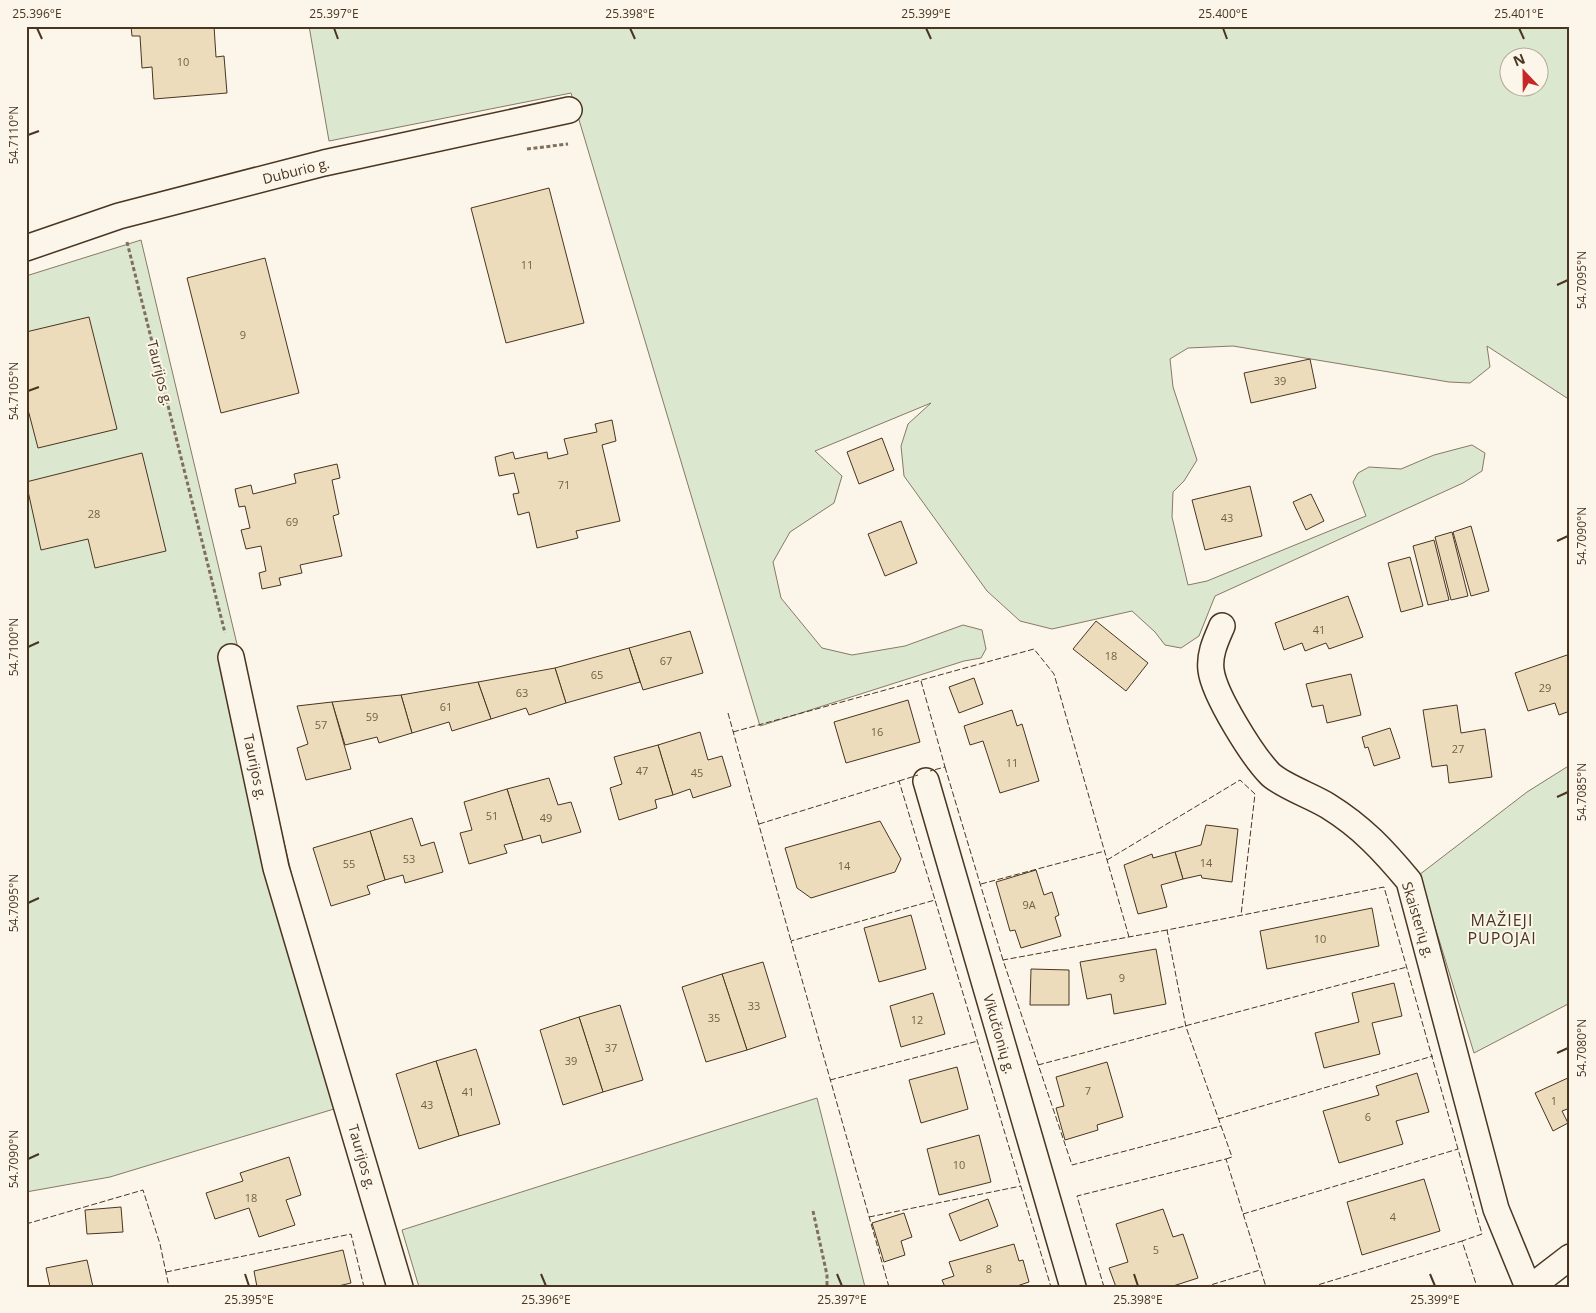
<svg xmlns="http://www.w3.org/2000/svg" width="1596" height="1313" font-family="'Open Sans',sans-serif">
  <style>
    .green { fill: #dce7d0; stroke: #887966; fill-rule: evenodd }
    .building { fill: #ecdcbc; stroke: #4a3520 }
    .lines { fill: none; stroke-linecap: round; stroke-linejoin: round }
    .minor-casing { stroke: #4a3520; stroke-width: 28 }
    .path { stroke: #7f6f5c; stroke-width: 3; stroke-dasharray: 4 2.5; stroke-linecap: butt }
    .minor { stroke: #fbf6e9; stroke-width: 25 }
    .fence { stroke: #4a3520; stroke-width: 1; stroke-dasharray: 6 2.5; stroke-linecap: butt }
    .ticks { fill: none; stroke: #4a3520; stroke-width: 2 }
    .labels { text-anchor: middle; stroke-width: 4; stroke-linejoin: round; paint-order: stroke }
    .number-label { font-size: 11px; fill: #725f47 }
    .street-label { font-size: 14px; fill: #4a3520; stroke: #fbf6e9 }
    .quarter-label { font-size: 16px; letter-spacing: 1px; fill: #4a3520; stroke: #fbf6e9 }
    .neatline { fill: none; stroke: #4a3520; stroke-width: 2 }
    .ticks-label { font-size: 12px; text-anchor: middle; fill: #4a3520 }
  </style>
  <rect width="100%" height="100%" fill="#fbf6e9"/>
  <g class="green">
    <path d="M 309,26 L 1570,26 L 1570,400 L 1487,346 L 1490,367 L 1470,383 L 1449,382 L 1233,346 L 1188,348 L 1170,359 L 1173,387 L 1197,460 L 1184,481 L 1173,492 L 1172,517 L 1188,585 L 1207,581 L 1366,516 L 1353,482 L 1358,473 L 1369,467 L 1401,469 L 1434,455 L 1472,445 L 1485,453 L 1482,471 L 1463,483 L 1215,596 L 1199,636 L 1181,648 L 1165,645 L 1155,632 L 1132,611 L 1052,629 L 1020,621 L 987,591 L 904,476 L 901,446 L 908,424 L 931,403 L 815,451 L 842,476 L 834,503 L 790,532 L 773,562 L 781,598 L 822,648 L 852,655 L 905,646 L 963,625 L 982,630 L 986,649 L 981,658 L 964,661 L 760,726 L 571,93 L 329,141 ZM 1508,58 L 1538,58 L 1538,88 L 1508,88 Z"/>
    <path d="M 141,240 L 307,939 L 357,1102 L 110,1177 L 26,1192 L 26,276 Z"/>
    <path d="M 1570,765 L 1570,1003 L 1474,1053 L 1419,875 L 1527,792 Z"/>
    <path d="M 817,1098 L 865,1287 L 419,1287 L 402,1230 Z"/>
  </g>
  <g class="building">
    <path d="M 131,26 L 214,26 L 216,57 L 224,56 L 227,93 L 154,99 L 152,67 L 142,68 L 140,36 L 132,36 Z"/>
    <path d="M 549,188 L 584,323 L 506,343 L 471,208 Z"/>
    <path d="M 265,258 L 299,393 L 221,413 L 187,278 Z"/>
    <path d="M 89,317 L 117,429 L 38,448 L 26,402 L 26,332 Z"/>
    <path d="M 1310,359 L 1316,388 L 1251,403 L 1244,373 Z"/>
    <path d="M 612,420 L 616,441 L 602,445 L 620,521 L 576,531 L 578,538 L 537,548 L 529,512 L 518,515 L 513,494 L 519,493 L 514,473 L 499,476 L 495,457 L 513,452 L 515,459 L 547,452 L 548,459 L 568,454 L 564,439 L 597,432 L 595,424 Z"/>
    <path d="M 882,438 L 894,470 L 859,484 L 847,452 Z"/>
    <path d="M 142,453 L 166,551 L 95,568 L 88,539 L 41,550 L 26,482 Z"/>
    <path d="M 337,464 L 340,478 L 332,480 L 339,514 L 333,516 L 342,556 L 300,565 L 302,573 L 279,578 L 281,585 L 262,589 L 259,573 L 266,571 L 261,546 L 246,549 L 241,530 L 250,528 L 245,506 L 239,507 L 235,489 L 251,485 L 253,494 L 296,483 L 294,474 Z"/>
    <path d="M 1250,486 L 1262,536 L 1205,550 L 1192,500 Z"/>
    <path d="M 1311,494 L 1324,521 L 1306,530 L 1293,502 Z"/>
    <path d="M 901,521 L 917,563 L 885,576 L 868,534 Z"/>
    <path d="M 1471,526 L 1489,591 L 1471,596 L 1453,532 Z"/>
    <path d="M 1452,532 L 1468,596 L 1451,600 L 1435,537 Z"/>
    <path d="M 1434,540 L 1449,600 L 1428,605 L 1413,546 Z"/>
    <path d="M 1410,557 L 1423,606 L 1401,612 L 1388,563 Z"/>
    <path d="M 1348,596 L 1363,637 L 1329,649 L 1326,643 L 1305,651 L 1302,643 L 1284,650 L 1275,623 Z"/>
    <path d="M 1096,621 L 1148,663 L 1126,691 L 1073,649 Z"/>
    <path d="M 690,631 L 703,673 L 643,690 L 629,648 Z"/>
    <path d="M 629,648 L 640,682 L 566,703 L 555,668 Z"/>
    <path d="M 1570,654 L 1570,711 L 1559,715 L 1555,703 L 1528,711 L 1515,673 Z"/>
    <path d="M 555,668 L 566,703 L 529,715 L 526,708 L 491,719 L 478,682 Z"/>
    <path d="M 1351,674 L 1361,715 L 1327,723 L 1323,705 L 1312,707 L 1306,684 Z"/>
    <path d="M 974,678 L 983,704 L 959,713 L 949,687 Z"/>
    <path d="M 478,682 L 491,719 L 452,731 L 449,722 L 412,733 L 401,695 Z"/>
    <path d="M 401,695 L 412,733 L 379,743 L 377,737 L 345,745 L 332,702 Z"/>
    <path d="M 908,700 L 920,742 L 846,763 L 834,722 Z"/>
    <path d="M 332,702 L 351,769 L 306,780 L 297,748 L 308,744 L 297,706 Z"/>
    <path d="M 1457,705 L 1461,733 L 1485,729 L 1492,777 L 1449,783 L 1447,765 L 1432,767 L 1423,710 Z"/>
    <path d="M 1012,710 L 1017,726 L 1022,724 L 1039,781 L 1000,793 L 983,741 L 970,745 L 964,726 Z"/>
    <path d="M 1390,728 L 1400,758 L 1374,766 L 1368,747 L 1365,748 L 1362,737 Z"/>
    <path d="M 700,732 L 708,760 L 722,756 L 731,786 L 693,798 L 690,789 L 673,795 L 658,745 Z"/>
    <path d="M 658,745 L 673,795 L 655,800 L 657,808 L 619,820 L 610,788 L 622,784 L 614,757 Z"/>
    <path d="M 549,778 L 558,805 L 571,802 L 581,832 L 542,843 L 540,835 L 523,840 L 507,789 Z"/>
    <path d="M 507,789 L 523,840 L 504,845 L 507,853 L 469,864 L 460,833 L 472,830 L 464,802 Z"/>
    <path d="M 412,818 L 421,846 L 434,842 L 443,872 L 405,883 L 403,875 L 385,880 L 370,831 Z"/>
    <path d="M 880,821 L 901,859 L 895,872 L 811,898 L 797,888 L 785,848 Z"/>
    <path d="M 1206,825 L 1238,829 L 1232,882 L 1202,878 L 1201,875 L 1183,879 L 1175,852 L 1201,845 Z"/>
    <path d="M 370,831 L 385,880 L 367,886 L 370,894 L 331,906 L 313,848 Z"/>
    <path d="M 1175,852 L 1183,879 L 1161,885 L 1167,907 L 1138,914 L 1124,865 L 1152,854 L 1153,858 Z"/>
    <path d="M 1036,870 L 1044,895 L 1052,892 L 1059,915 L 1055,917 L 1061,936 L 1021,948 L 1015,930 L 1010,931 L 996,882 Z"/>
    <path d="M 1372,908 L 1379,946 L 1267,969 L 1260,931 Z"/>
    <path d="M 911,915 L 926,969 L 879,982 L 864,928 Z"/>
    <path d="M 1156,949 L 1166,1004 L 1114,1014 L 1111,994 L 1087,999 L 1080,962 Z"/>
    <path d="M 763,962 L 786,1037 L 747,1050 L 722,974 Z"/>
    <path d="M 1031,969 L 1069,970 L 1069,1005 L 1030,1005 Z"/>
    <path d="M 722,974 L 747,1050 L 706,1062 L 682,987 Z"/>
    <path d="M 1394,983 L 1402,1016 L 1372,1023 L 1380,1054 L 1324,1068 L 1315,1033 L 1359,1022 L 1352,993 Z"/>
    <path d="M 933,993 L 945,1034 L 901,1047 L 890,1006 Z"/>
    <path d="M 620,1005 L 643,1080 L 603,1092 L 579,1017 Z"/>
    <path d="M 579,1017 L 603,1092 L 563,1105 L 540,1030 Z"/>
    <path d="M 476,1049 L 500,1124 L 459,1136 L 436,1061 Z"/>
    <path d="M 436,1061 L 459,1136 L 419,1149 L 396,1074 Z"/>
    <path d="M 1107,1062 L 1123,1117 L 1097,1125 L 1098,1130 L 1065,1140 L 1056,1108 L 1064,1106 L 1056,1077 Z"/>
    <path d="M 957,1067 L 968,1109 L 921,1123 L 909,1080 Z"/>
    <path d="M 1417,1073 L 1429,1112 L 1396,1121 L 1403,1144 L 1339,1163 L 1323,1111 L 1379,1095 L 1376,1086 Z"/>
    <path d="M 1570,1077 L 1570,1108 L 1562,1111 L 1568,1123 L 1553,1131 L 1535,1093 Z"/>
    <path d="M 979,1135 L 991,1182 L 939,1195 L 927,1149 Z"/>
    <path d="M 289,1157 L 301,1195 L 286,1200 L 295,1225 L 259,1237 L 249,1208 L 215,1219 L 206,1193 L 243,1181 L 240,1173 Z"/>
    <path d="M 1424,1179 L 1440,1231 L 1362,1255 L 1347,1202 Z"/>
    <path d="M 988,1199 L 998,1226 L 960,1241 L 949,1214 Z"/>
    <path d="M 121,1207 L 123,1232 L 87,1234 L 85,1210 Z"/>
    <path d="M 1163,1209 L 1173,1237 L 1183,1234 L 1198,1278 L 1170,1287 L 1116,1287 L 1109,1268 L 1128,1262 L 1116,1224 Z"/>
    <path d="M 904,1213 L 912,1237 L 901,1241 L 905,1255 L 884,1262 L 872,1223 Z"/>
    <path d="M 1014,1244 L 1019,1261 L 1023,1260 L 1029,1282 L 1014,1287 L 945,1287 L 942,1280 L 954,1276 L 949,1262 Z"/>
    <path d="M 343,1250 L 351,1283 L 334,1287 L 257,1287 L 254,1271 Z"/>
    <path d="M 87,1260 L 93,1287 L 50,1287 L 46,1268 Z"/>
  </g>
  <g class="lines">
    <g class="minor-casing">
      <g id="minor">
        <path d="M 26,248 L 119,216 L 324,163 L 569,110"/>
        <path d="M 1222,626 C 1216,640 1209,654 1211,670 C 1214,695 1253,757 1271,775 C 1285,787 1312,796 1328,806 C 1362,827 1384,851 1409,881 L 1496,1209 L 1528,1287"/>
        <path d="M 231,657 L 276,868 L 400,1287"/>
        <path d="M 926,781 L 1073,1287"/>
        <path d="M 1531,1287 L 1570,1257"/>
      </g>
    </g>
    <g class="path">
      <path d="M 527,149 L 568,144"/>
      <path d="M 127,242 L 225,633"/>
      <path d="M 813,1211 L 827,1275 L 827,1287"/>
    </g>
    <use href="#minor" class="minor"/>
    <g class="fence">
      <path d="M 921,681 L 945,767 L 930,771"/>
      <path d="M 728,713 L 791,941"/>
      <path d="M 733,732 L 1034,649 L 1054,674 L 1129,937"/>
      <path d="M 945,767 L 1003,960"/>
      <path d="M 899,781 L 918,775"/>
      <path d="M 759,824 L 899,781 L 935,900"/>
      <path d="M 1107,860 L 1240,780 L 1255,794 L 1241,915"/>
      <path d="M 981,884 L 1105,851"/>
      <path d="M 1167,930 L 1003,960 L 1072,1165 L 1221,1126"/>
      <path d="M 1038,1065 L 1407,967"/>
      <path d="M 830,1080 L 978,1041"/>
      <path d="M 1218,1119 L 1433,1056"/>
      <path d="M 1226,1159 L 1232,1157 L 1186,1027 L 1167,930 L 1384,887 L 1482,1234 L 1462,1241 L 1477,1287"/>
      <path d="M 1243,1214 L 1458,1149"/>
      <path d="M 869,1217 L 1021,1186"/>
      <path d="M 26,1224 L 143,1190 L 160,1244 L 169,1287"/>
      <path d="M 166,1272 L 351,1234 L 364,1287"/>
      <path d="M 889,1287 L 791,941 L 935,900 L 1051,1287"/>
      <path d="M 1104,1287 L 1077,1196 L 1226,1159 L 1266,1287"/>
      <path d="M 1204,1287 L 1260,1270"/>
      <path d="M 1311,1287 L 1462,1241"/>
    </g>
  </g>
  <path class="ticks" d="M 37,28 L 42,39M 334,28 L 338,39M 630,28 L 635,39M 926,28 L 931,39M 1223,28 L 1227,39M 1519,28 L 1524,39M 28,135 L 39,131M 1557,285 L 1568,280M 28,391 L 39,387M 1557,541 L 1568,536M 28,647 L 39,642M 1557,797 L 1568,792M 28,903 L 39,898M 1557,1053 L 1568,1048M 28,1159 L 39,1154M 245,1274 L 249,1286M 541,1274 L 546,1286M 837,1274 L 842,1286M 1134,1274 L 1138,1286M 1430,1274 L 1435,1286"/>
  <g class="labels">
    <g class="number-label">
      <text x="183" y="66">10</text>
      <text x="527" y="269">11</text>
      <text x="243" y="339">9</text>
      <text x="1280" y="385">39</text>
      <text x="564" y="489">71</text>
      <text x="94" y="518">28</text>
      <text x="1227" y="522">43</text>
      <text x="292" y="526">69</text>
      <text x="1319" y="634">41</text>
      <text x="1111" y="660">18</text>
      <text x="666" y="665">67</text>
      <text x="597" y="679">65</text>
      <text x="1545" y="692">29</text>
      <text x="522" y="697">63</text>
      <text x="446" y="711">61</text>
      <text x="372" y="721">59</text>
      <text x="321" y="729">57</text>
      <text x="877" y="736">16</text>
      <text x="1458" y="753">27</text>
      <text x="1012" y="767">11</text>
      <text x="642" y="775">47</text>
      <text x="697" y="777">45</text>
      <text x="492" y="820">51</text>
      <text x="546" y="822">49</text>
      <text x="409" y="863">53</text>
      <text x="1206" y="867">14</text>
      <text x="349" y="868">55</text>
      <text x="844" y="870">14</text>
      <text x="1029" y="909">9A</text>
      <text x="1320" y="943">10</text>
      <text x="1122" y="982">9</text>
      <text x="754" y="1010">33</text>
      <text x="714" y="1022">35</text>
      <text x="917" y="1024">12</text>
      <text x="611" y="1052">37</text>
      <text x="571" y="1065">39</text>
      <text x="1088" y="1095">7</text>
      <text x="468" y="1096">41</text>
      <text x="1554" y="1105">1</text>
      <text x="427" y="1109">43</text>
      <text x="1368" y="1121">6</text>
      <text x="959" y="1169">10</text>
      <text x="251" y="1202">18</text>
      <text x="1393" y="1221">4</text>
      <text x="1156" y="1254">5</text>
      <text x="989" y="1273">8</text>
    </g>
    <g class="street-label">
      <text transform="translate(296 171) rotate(-14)" y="5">Duburio g.</text>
      <text transform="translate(160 373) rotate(76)" y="5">Taurijos g.</text>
      <text transform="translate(255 767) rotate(78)" y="5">Taurijos g.</text>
      <text transform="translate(1418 920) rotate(73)" y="5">Skaisterių g.</text>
      <text transform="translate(999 1034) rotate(74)" y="5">Vikučionių g.</text>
      <text transform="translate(362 1157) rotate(74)" y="5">Taurijos g.</text>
    </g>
    <g class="quarter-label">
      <text x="1502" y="926">MAŽIEJI<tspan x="1502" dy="18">PUPOJAI</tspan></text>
    </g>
  </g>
  <rect width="1596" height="1313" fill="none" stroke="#fbf6e9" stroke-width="55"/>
  <g transform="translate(1524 72) rotate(338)"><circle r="24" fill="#fbf6e9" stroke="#b4a999"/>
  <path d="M0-4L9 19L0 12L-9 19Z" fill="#c62828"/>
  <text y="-8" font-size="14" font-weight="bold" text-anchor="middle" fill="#4a3520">N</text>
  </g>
  <rect x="28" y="28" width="1540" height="1258" class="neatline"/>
  <g class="ticks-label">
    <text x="37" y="18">25.396°E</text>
    <text x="334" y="18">25.397°E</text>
    <text x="630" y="18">25.398°E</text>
    <text x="926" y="18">25.399°E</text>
    <text x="1223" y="18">25.400°E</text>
    <text x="1519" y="18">25.401°E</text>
    <text transform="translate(14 135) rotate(-90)" y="4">54.7110°N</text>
    <text transform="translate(1582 280) rotate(-90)" y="4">54.7095°N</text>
    <text transform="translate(14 391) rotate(-90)" y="4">54.7105°N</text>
    <text transform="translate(1582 536) rotate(-90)" y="4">54.7090°N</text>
    <text transform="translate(14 647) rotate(-90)" y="4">54.7100°N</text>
    <text transform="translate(1582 792) rotate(-90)" y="4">54.7085°N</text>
    <text transform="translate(14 903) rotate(-90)" y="4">54.7095°N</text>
    <text transform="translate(1582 1048) rotate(-90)" y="4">54.7080°N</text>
    <text transform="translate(14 1159) rotate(-90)" y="4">54.7090°N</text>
    <text x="249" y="1304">25.395°E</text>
    <text x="546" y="1304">25.396°E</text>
    <text x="842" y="1304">25.397°E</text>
    <text x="1138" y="1304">25.398°E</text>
    <text x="1435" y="1304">25.399°E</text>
  </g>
</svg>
